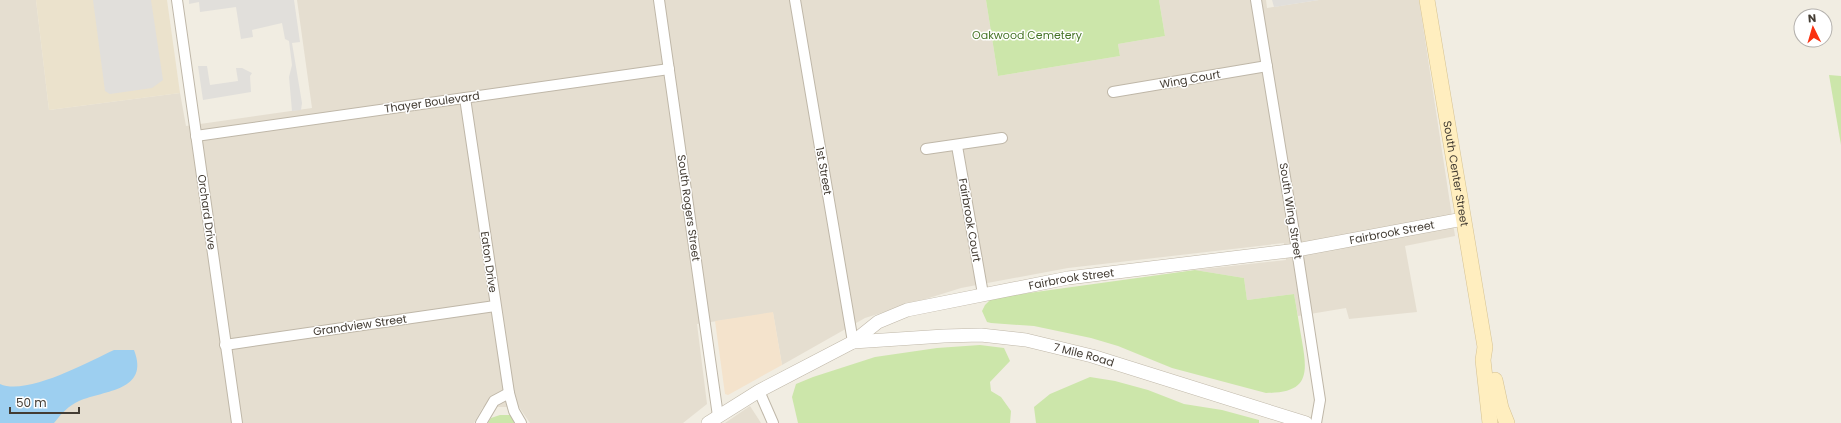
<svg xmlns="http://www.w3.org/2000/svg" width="1841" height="423" font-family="Poppins,sans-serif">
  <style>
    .residential { fill: #e5ded0 }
    .commercial { fill: #f4e3cc }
    .education { fill: #ebe2cc }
    .green { fill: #cce6aa }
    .parking { fill: #e1dfdb }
    .water { fill: #9dcff0 }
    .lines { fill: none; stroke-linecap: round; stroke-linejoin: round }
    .minor-casing { stroke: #bfb7a8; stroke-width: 12 }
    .tertiary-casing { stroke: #bfb7a8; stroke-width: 14 }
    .secondary-casing { stroke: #d5c293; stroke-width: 16 }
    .minor { stroke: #fff; stroke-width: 10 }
    .tertiary { stroke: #fff; stroke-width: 13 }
    .secondary { stroke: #ffeebf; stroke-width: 15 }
    .labels { text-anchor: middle; stroke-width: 3; stroke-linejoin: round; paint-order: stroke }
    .park-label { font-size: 11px; fill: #457427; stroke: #fff }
    .street-label { font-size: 11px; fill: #433c33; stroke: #fff }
  </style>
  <rect width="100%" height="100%" fill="#f1ede2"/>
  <g class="residential">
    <path d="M 0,0 L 36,0 L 49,110 L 180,93 L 186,126 L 312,108 L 297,0 L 986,0 L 998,76 L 1120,56 L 1118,44 L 1165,36 L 1159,0 L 1266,0 L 1267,8 L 1319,0 L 1419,0 L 1455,236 L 1405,246 L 1417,312 L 1349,319 L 1346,308 L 1298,316 L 1294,294 L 1247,300 L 1244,278 L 1195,270 L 1286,260 L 1284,243 L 1068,268 L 961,288 L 865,318 L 782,365 L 773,313 L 697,324 L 707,404 L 683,423 L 530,423 L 519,407 L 483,407 L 474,423 L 0,423 Z"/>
    <path d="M 750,406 L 761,423 L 725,423 Z"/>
  </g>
  <path class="commercial" d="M 773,312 L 782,365 L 728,395 L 725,394 L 715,321 Z"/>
  <path class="education" d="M 36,0 L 167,0 L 180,93 L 49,110 Z"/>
  <g class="green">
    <path d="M 986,0 L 1159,0 L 1165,36 L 1118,44 L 1120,56 L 998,76 Z"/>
    <path d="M 1829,75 L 1841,76 L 1841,145 Z"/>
    <path d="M 1195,270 L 1244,278 L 1247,300 L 1294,294 C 1297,310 1299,325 1302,341 C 1308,375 1308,393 1266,393 L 1172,368 L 1118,346 L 1091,338 L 1034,326 L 991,323 L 987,322 L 982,311 L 985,305 L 992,298 Z"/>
    <path d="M 980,345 L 1004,348 L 1010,361 L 990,382 L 991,391 L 1001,397 L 1011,411 L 1010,423 L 798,423 L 792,397 L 796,384 L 813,377 L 875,357 L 937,348 Z"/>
    <path d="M 1090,377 L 1115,381 L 1148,390 L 1184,404 L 1222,410 L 1259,420 L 1259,423 L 1036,423 L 1034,407 L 1050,394 Z"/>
    <path d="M 500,415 L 511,415 L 516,423 L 488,423 L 491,418 Z"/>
  </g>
  <g class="parking">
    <path d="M 93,0 L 151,0 L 163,80 L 152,88 L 110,94 L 105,91 Z"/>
    <path d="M 189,0 L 294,0 L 300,42 L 292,43 L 302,103 L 301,110 L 292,111 L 289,77 L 292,65 L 289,41 L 285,39 L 282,23 L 252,30 L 253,37 L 241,39 L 236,7 L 200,12 L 199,2 L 189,4 Z"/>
    <path d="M 1272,0 L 1319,0 L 1274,7 Z"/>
    <path d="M 198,66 L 207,66 L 210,85 L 238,81 L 236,68 L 242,68 L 252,73 L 250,76 L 251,92 L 203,100 Z"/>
  </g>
  <path class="water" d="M 114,350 L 134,350 C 150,391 105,390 79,401 C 68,406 62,413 54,423 L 0,423 L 0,384 C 27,396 88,362 114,350 Z"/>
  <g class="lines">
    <g class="minor-casing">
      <g id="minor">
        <path d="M 177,0 L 237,423"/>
        <path d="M 659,0 L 718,416"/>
        <path d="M 795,0 L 853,342"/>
        <path d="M 1256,0 L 1297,250 L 1320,400 L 1316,423"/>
        <path d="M 1113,92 L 1267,66"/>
        <path d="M 465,98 L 509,393 L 514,411 L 521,423"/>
        <path d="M 196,136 L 669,69"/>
        <path d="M 957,146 L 983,294"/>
        <path d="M 926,149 L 1002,138"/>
        <path d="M 225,345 L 495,306"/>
        <path d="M 759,391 L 773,423"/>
        <path d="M 481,423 L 494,401 L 509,393"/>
      </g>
    </g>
    <g class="tertiary-casing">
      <g id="tertiary">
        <path id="s1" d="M 853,342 L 944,336 L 981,335 L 1026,340 L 1092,356 L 1306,423"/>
        <path id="s2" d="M 708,423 L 759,391 L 853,342 L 878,322 L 907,310 L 1068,278 L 1297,250 L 1463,219"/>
      </g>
    </g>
    <g class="secondary-casing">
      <g id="secondary">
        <path id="s3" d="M 1427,0 L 1485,347 L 1483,360 L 1490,423"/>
        <path d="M 1495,380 L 1501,408 L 1507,423"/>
      </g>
    </g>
    <use href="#minor" class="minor"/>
    <use href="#tertiary" class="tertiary"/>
    <use href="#secondary" class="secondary"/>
  </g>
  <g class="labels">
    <g class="park-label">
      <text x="1027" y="39">Oakwood Cemetery</text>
    </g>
    <g class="street-label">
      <text transform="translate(1190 79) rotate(-10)" y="4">Wing Court</text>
      <text transform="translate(432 102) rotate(-8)" y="4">Thayer Boulevard</text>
      <text transform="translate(824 171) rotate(80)" y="4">1st Street</text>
      <text dy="4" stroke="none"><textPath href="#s3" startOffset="176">South Center Street</textPath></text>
      <text transform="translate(689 208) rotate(82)" y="4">South Rogers Street</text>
      <text transform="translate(1291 211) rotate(81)" y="4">South Wing Street</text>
      <text transform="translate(207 212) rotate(82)" y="4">Orchard Drive</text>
      <text transform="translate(970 220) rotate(80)" y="4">Fairbrook Court</text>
      <text dy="4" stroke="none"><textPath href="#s2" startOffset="721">Fairbrook Street</textPath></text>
      <text transform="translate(489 262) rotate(82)" y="4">Eaton Drive</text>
      <text dy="4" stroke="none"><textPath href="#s2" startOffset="397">Fairbrook Street</textPath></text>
      <text transform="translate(360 325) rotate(-8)" y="4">Grandview Street</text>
      <text dy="4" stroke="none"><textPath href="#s1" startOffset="233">7 Mile Road</textPath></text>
    </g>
  </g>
  <g transform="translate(1813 28) rotate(355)"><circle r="19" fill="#ffffff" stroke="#b4b1ad"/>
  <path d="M0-3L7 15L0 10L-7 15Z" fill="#fa3110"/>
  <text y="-6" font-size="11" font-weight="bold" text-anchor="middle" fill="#433c33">N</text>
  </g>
  <path d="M10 407v6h69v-6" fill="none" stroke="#433c33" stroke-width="2"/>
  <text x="16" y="407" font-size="12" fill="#433c33" stroke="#ffffff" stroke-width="3" paint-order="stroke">50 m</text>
</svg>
